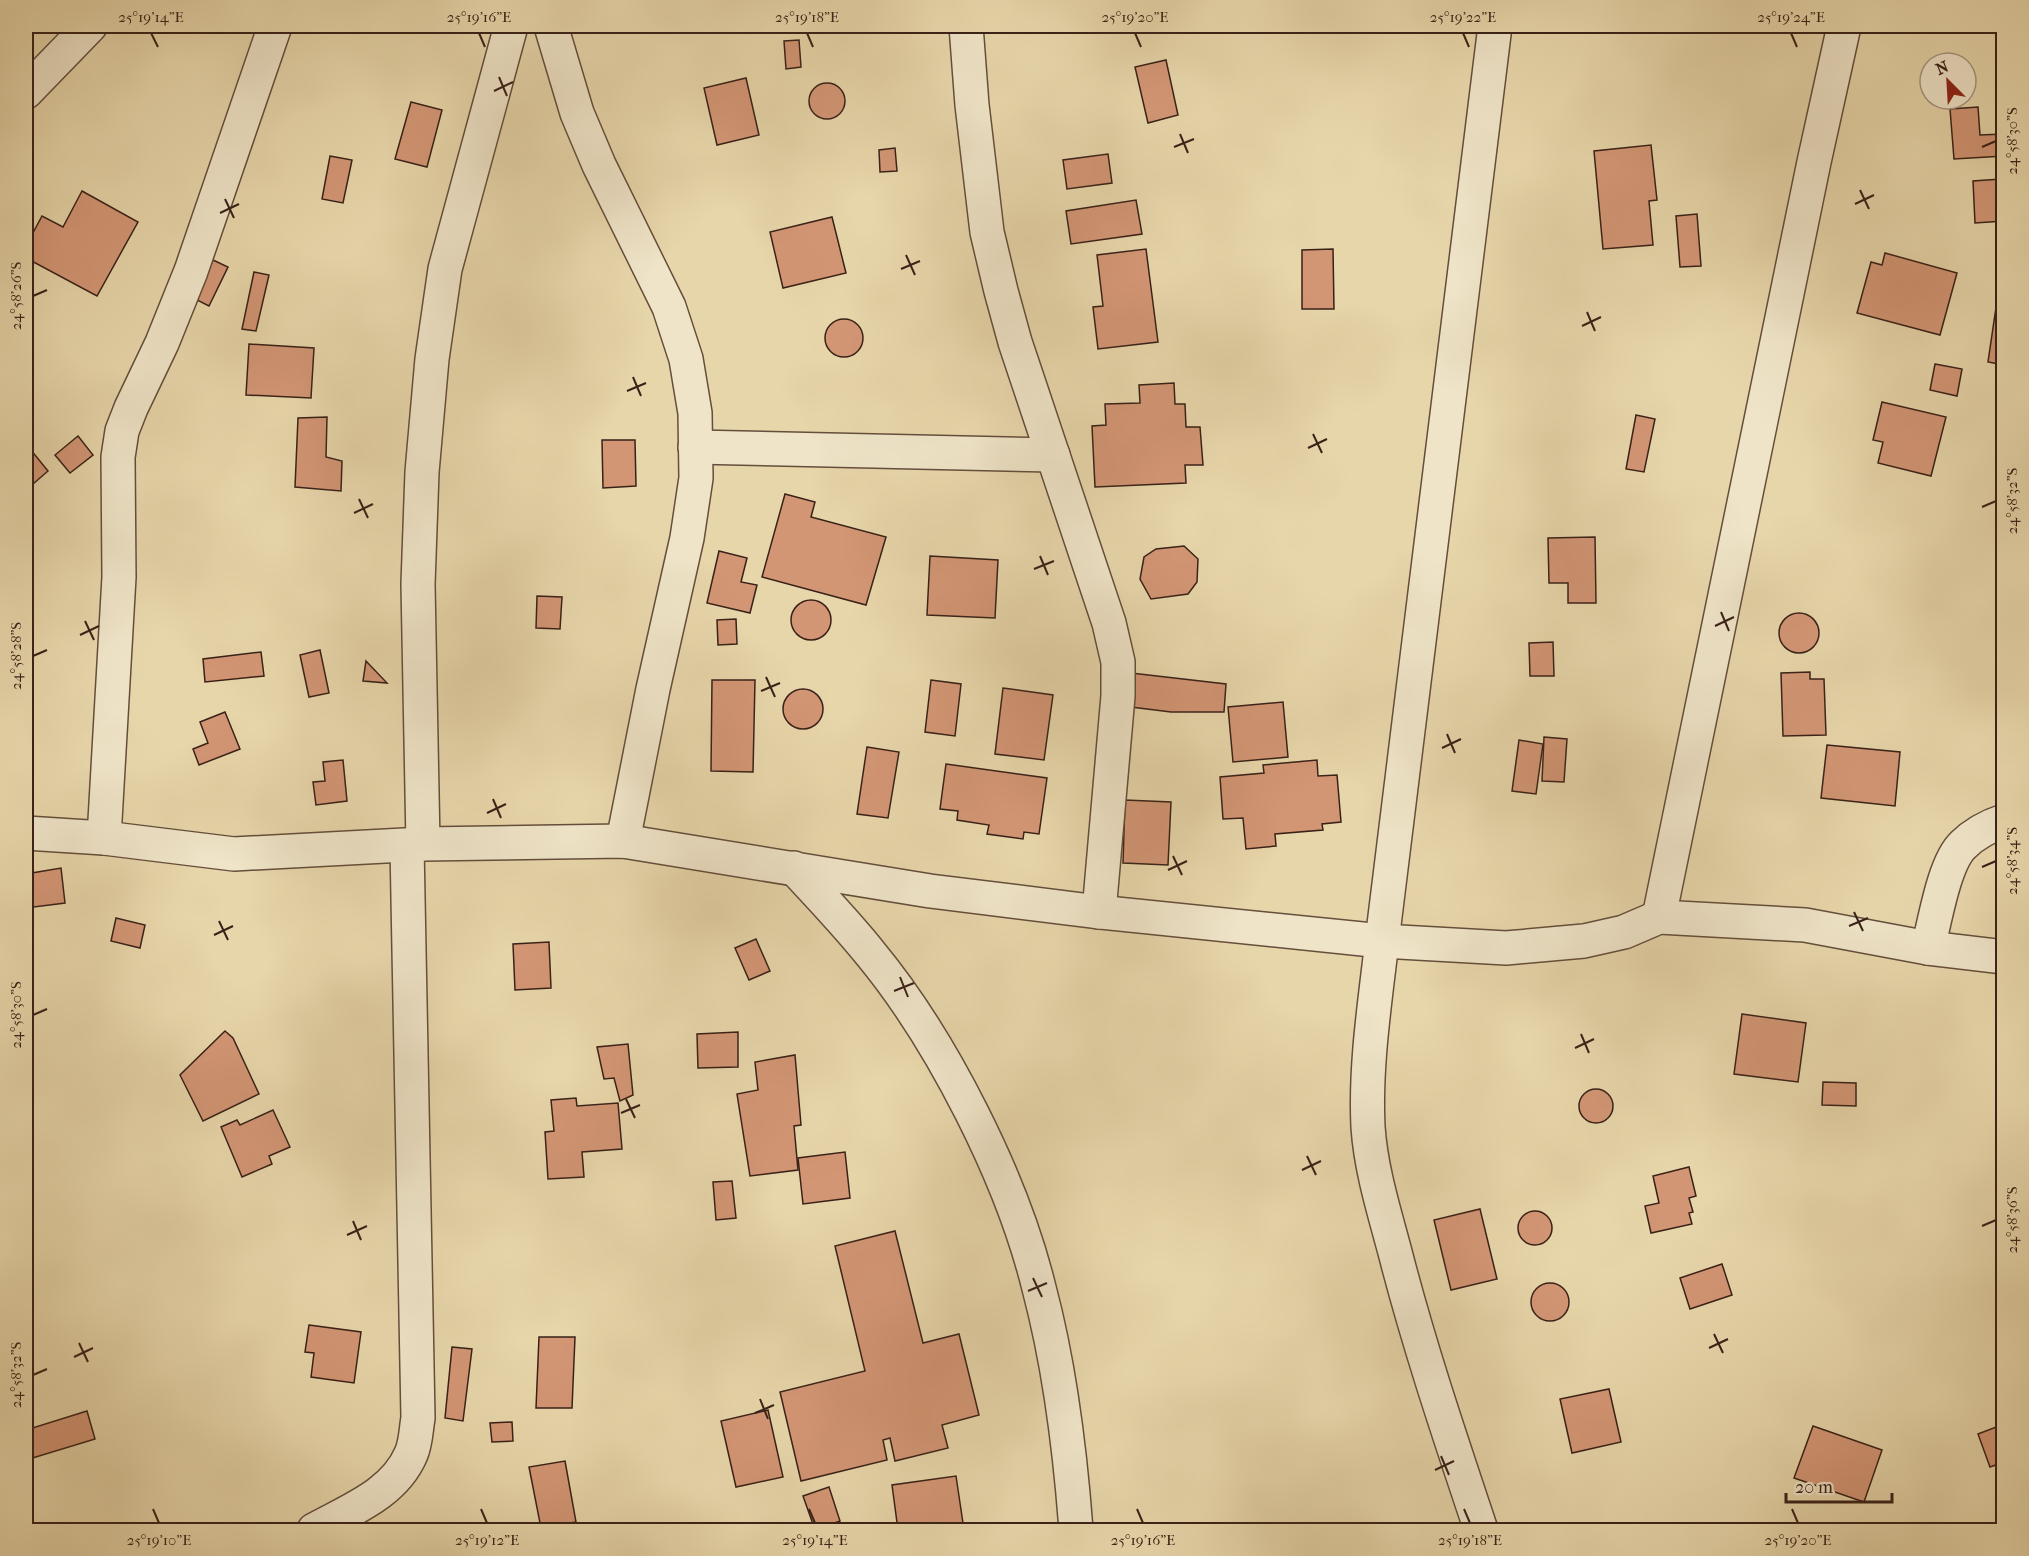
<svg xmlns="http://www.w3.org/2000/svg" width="2029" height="1556" font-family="'IM FELL French Canon',serif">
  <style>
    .building { fill: #d39675; stroke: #392118; stroke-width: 1.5 }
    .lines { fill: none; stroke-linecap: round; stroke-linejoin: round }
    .street-casing { stroke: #644e3c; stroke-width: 36 }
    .street { stroke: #efe4c8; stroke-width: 33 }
    .ticks { fill: none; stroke: #392118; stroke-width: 2 }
    .neatline { fill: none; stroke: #392118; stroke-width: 2 }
    .ticks-label { font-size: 15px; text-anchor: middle; fill: #392118 }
  </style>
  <rect width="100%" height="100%" fill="#e7d6aa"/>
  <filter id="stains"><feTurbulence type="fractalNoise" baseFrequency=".00333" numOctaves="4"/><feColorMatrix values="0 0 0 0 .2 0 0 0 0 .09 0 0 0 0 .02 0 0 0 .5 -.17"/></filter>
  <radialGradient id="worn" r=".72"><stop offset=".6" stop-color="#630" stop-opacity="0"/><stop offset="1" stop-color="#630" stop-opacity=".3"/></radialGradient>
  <g class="building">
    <rect x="1694" y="26" width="22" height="6"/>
    <path d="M 799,40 L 801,67 L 786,69 L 784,41 Z"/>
    <path d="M 1166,60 L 1178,115 L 1148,123 L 1135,67 Z"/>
    <path d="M 746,78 L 759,135 L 717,145 L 704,88 Z"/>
    <circle cx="827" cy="101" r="18"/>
    <path d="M 411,102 L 442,110 L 427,167 L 395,159 Z"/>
    <path d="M 1978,107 L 1980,135 L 2004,134 L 2004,156 L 1954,159 L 1950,109 Z"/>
    <path d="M 1651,145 L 1657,200 L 1649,201 L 1653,245 L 1603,249 L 1594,151 Z"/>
    <path d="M 895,148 L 897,171 L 880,172 L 879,150 Z"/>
    <path d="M 1108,154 L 1112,183 L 1067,189 L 1063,160 Z"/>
    <path d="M 330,156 L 352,160 L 343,203 L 322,199 Z"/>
    <path d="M 2001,179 L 2004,221 L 1975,223 L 1973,181 Z"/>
    <path d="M 82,191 L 138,222 L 97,296 L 26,258 L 26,246 L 42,216 L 63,227 Z"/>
    <path d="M 1136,200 L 1142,234 L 1071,244 L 1066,211 Z"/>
    <path d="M 1697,214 L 1701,266 L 1680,267 L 1676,216 Z"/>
    <path d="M 832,217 L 846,273 L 783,288 L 770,232 Z"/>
    <path d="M 1146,249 L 1158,342 L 1098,349 L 1093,307 L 1103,306 L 1097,255 Z"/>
    <path d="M 1333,249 L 1334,309 L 1302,309 L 1302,250 Z"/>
    <path d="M 1885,253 L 1957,273 L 1940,335 L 1857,313 L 1871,262 L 1882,265 Z"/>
    <path d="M 2004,253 L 2004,365 L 1988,362 Z"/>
    <path d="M 213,260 L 228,267 L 209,306 L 195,299 Z"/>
    <path d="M 254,272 L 269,275 L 256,331 L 242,329 Z"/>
    <circle cx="844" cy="338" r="19"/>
    <path d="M 249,344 L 314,348 L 311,398 L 246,395 Z"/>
    <path d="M 1935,364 L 1962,369 L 1957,396 L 1930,390 Z"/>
    <path d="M 1174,383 L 1175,404 L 1185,404 L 1186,427 L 1200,427 L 1203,465 L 1185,465 L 1186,483 L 1095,487 L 1092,426 L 1106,425 L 1105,404 L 1140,403 L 1139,385 Z"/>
    <path d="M 1882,402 L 1946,417 L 1931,476 L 1878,463 L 1883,442 L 1873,440 Z"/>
    <path d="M 1636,415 L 1655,419 L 1644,472 L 1626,469 Z"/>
    <path d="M 327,417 L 326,457 L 342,461 L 341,491 L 295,487 L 298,418 Z"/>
    <path d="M 78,436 L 93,455 L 70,473 L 55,455 Z"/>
    <path d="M 602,440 L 635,440 L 636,486 L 603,488 Z"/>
    <path d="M 26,444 L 48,471 L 26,490 Z"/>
    <path d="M 785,494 L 815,502 L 811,517 L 886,537 L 866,605 L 762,577 Z"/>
    <path d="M 1595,537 L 1596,603 L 1568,603 L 1568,583 L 1549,583 L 1548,538 Z"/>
    <path d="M 1184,546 L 1198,559 L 1197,582 L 1188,594 L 1151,599 L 1140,579 L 1144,557 L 1156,549 Z"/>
    <path d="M 719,551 L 747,558 L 741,582 L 757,585 L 750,613 L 707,603 Z"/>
    <path d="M 930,556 L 998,560 L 995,618 L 927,615 Z"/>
    <path d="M 537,596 L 562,597 L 560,629 L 536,628 Z"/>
    <circle cx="811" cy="620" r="20"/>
    <circle cx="1799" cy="633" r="20"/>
    <path d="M 736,619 L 737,644 L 718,645 L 717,620 Z"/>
    <path d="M 1553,642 L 1554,676 L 1530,676 L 1529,643 Z"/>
    <path d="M 320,650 L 329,693 L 309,697 L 300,655 Z"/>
    <path d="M 261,652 L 264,676 L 205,682 L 203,659 Z"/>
    <path d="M 366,661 L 387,683 L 363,681 Z"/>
    <path d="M 1810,672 L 1810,679 L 1824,679 L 1826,735 L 1783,736 L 1781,673 Z"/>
    <path d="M 1131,673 L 1226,684 L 1224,712 L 1171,712 L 1131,707 Z"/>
    <path d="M 712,680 L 755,680 L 753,772 L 711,771 Z"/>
    <path d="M 931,680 L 961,684 L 955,736 L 925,732 Z"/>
    <path d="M 1003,688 L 1053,695 L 1044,760 L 995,754 Z"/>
    <circle cx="803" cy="709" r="20"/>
    <path d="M 1283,702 L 1288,757 L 1233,762 L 1228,707 Z"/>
    <path d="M 225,712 L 240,749 L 199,765 L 193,749 L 208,743 L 200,722 Z"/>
    <path d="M 1544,737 L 1567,739 L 1564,782 L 1542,781 Z"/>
    <path d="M 1519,740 L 1543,744 L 1536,794 L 1512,791 Z"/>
    <path d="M 1827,745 L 1900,752 L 1895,806 L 1821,798 Z"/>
    <path d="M 867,747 L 899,752 L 888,818 L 857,814 Z"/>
    <path d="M 343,760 L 347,801 L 316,805 L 313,782 L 325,781 L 323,762 Z"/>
    <path d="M 1317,760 L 1318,776 L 1337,775 L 1341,822 L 1322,824 L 1323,830 L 1275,834 L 1276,846 L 1246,849 L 1243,818 L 1223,819 L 1220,777 L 1264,773 L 1263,765 Z"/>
    <path d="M 946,764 L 1047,778 L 1039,834 L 1024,832 L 1023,839 L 987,834 L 989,825 L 957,820 L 958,811 L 940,809 Z"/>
    <path d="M 1125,800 L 1171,802 L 1168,865 L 1123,863 Z"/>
    <path d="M 61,868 L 65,903 L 26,908 L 26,874 Z"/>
    <path d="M 116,918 L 145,925 L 140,948 L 111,941 Z"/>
    <path d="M 756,939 L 770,971 L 749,980 L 735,948 Z"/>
    <path d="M 549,942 L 551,988 L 515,990 L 513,944 Z"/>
    <path d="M 1742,1014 L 1806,1023 L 1798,1082 L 1734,1074 Z"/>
    <path d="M 225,1031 L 233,1038 L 259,1094 L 203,1121 L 180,1075 Z"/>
    <path d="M 738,1032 L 738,1067 L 698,1068 L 697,1034 Z"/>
    <path d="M 628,1044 L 633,1095 L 620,1101 L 614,1078 L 604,1079 L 597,1047 Z"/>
    <path d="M 795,1055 L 801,1125 L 794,1126 L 798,1170 L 750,1176 L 737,1094 L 758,1090 L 755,1062 Z"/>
    <path d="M 1823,1082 L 1856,1083 L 1856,1106 L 1822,1105 Z"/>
    <circle cx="1596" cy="1106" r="17"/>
    <path d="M 576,1098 L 577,1106 L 618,1103 L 622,1149 L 582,1152 L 584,1177 L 548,1179 L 545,1132 L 554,1131 L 551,1100 Z"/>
    <path d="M 273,1110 L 290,1147 L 269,1156 L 272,1164 L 242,1177 L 221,1127 L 237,1120 L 240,1125 Z"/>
    <path d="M 845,1152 L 850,1198 L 803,1204 L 798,1158 Z"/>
    <path d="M 1689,1167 L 1696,1196 L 1689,1198 L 1693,1212 L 1689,1213 L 1692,1224 L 1651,1233 L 1645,1206 L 1659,1203 L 1653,1176 Z"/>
    <path d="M 732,1181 L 736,1218 L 716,1220 L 713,1182 Z"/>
    <path d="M 1480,1209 L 1497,1279 L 1451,1290 L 1434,1220 Z"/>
    <circle cx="1535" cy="1228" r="17"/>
    <path d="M 895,1231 L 923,1343 L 959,1334 L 979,1415 L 942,1425 L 948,1448 L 895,1461 L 890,1438 L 883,1440 L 887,1460 L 801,1481 L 780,1392 L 865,1371 L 835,1246 Z"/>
    <path d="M 1722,1264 L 1732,1295 L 1690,1309 L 1680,1278 Z"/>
    <circle cx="1550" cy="1302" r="19"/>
    <path d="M 309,1325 L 361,1332 L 354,1383 L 311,1377 L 314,1353 L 305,1352 Z"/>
    <path d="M 539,1337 L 575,1337 L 572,1408 L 536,1408 Z"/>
    <path d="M 452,1347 L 472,1349 L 463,1421 L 445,1418 Z"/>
    <path d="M 1609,1389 L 1621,1442 L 1572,1453 L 1560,1399 Z"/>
    <path d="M 768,1410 L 783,1477 L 736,1487 L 721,1421 Z"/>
    <path d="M 87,1411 L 95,1439 L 26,1460 L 26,1430 Z"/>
    <path d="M 512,1422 L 513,1441 L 492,1442 L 490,1423 Z"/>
    <path d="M 2004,1424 L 2004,1462 L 1990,1467 L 1978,1434 Z"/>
    <path d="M 1813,1426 L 1882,1450 L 1864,1502 L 1794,1478 Z"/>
    <path d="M 565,1461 L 576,1522 L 541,1528 L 529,1467 Z"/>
    <path d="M 956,1476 L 964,1530 L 898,1530 L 892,1485 Z"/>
    <path d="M 829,1487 L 840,1521 L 815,1530 L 803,1496 Z"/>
  </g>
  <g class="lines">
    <g class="street-casing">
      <g id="street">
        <path d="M 551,26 L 577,113 L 599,165 L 669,307 L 686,359 L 695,413 L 696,478 L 687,538 L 653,689 L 623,841"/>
        <path d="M 966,26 L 972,105 L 987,232 L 1001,291 L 1015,342 L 1109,623 L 1118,662 L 1118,696 L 1099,912"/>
        <path d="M 26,92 L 90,26"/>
        <path d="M 695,447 L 1053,455"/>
        <path d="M 26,833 L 104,838 L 234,854 L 423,844 L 623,841 L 930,891 L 1099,912 L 1382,941 L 1506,948 L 1584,941 L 1624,932 L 1659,917 L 1805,925 L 1928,948 L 2004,957"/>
        <path d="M 104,838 L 119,577 L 118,457 L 122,431 L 131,408 L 162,343 L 191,271 L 275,26"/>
        <path d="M 423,844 L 418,584 L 422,472 L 432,359 L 445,269 L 511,26"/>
        <path d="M 794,868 C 820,896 846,923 870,953 C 942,1040 1012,1178 1039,1288 C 1060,1367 1070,1449 1076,1530"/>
        <path d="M 1659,917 L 1814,162 L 1844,26"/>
        <path d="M 1928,948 C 1935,921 1944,863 1963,845 C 1974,834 1989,826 2004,821"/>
        <path d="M 314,1530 C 350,1510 394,1494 411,1454 C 416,1443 416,1429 418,1418 L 407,846"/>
        <path d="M 1481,1530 C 1451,1440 1420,1349 1396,1256 C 1385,1214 1371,1171 1368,1127 C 1365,1065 1375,1002 1382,941 L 1495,26"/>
      </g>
    </g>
    <use href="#street" class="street"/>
  </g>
  <path class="ticks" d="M 151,33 L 158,47M 479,33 L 485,47M 807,33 L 813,47M 1135,33 L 1141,47M 1463,33 L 1469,47M 1791,33 L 1797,47M 499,77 L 507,96M 494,91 L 513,82M 1180,134 L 1188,153M 1174,147 L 1194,139M 1982,147 L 1996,141M 1860,190 L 1869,209M 225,199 L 234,218M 1855,204 L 1874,195M 220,213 L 239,204M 906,255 L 915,275M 901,269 L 920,261M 33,296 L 47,290M 1587,312 L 1595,331M 1582,326 L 1601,317M 633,377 L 641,396M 627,391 L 646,383M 1313,434 L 1322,453M 1308,448 L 1327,439M 359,499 L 368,518M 1982,507 L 1996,501M 354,513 L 373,504M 1040,556 L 1048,575M 1034,569 L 1054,561M 1721,612 L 1729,631M 85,621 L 94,640M 1715,626 L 1734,617M 80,635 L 99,626M 33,656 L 47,650M 766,677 L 775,697M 761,691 L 780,683M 1447,734 L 1455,753M 1442,748 L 1461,739M 493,799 L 501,818M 487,813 L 506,804M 1173,856 L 1182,875M 1982,867 L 1996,861M 1168,870 L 1187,861M 1854,912 L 1863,931M 219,921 L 228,940M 1849,926 L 1868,918M 214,935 L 233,926M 900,977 L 908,997M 894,991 L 914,983M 33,1015 L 47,1009M 1581,1034 L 1589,1053M 1575,1048 L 1594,1039M 626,1099 L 635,1118M 621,1113 L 640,1105M 1307,1156 L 1316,1175M 1302,1170 L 1321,1161M 353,1221 L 361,1240M 1982,1226 L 1996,1220M 347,1235 L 367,1226M 1033,1278 L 1042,1297M 1028,1291 L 1047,1283M 1714,1334 L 1723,1353M 79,1343 L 88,1362M 1709,1348 L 1728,1339M 74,1357 L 93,1348M 33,1375 L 47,1369M 760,1399 L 768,1419M 755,1413 L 774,1405M 1441,1456 L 1449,1475M 1435,1470 L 1454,1461M 153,1509 L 159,1523M 481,1509 L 487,1523M 809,1509 L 815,1523M 1137,1509 L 1143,1523M 1464,1509 L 1470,1523M 1792,1509 L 1798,1523"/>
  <rect width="2029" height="1556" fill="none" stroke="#e7d6aa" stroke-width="66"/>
  <g transform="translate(1948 81) rotate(336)"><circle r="28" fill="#efe4c8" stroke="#a69682" stroke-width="1.5"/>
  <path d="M0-4.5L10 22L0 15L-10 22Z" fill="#8f2418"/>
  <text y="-9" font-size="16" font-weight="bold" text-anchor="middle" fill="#392118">N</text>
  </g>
  <path d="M1786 1493v9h106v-9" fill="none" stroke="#392118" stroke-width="3"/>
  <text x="1795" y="1493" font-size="18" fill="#392118" stroke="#efe4c8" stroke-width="4.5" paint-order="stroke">20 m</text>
  <rect x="33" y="33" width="1963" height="1490" class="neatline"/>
  <g class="ticks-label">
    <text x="151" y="22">25°19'14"E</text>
    <text x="479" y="22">25°19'16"E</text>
    <text x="807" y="22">25°19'18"E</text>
    <text x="1135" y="22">25°19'20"E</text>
    <text x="1463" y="22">25°19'22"E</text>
    <text x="1791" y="22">25°19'24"E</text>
    <text transform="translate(2012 141) rotate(-90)" y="5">24°58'30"S</text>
    <text transform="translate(16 296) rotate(-90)" y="5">24°58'26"S</text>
    <text transform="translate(2012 501) rotate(-90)" y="5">24°58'32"S</text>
    <text transform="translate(16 656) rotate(-90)" y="5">24°58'28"S</text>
    <text transform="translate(2012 861) rotate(-90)" y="5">24°58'34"S</text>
    <text transform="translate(16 1015) rotate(-90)" y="5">24°58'30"S</text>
    <text transform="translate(2012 1220) rotate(-90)" y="5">24°58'36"S</text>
    <text transform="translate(16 1375) rotate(-90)" y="5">24°58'32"S</text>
    <text x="159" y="1545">25°19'10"E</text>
    <text x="487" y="1545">25°19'12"E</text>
    <text x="815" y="1545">25°19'14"E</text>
    <text x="1143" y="1545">25°19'16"E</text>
    <text x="1470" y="1545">25°19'18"E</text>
    <text x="1798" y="1545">25°19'20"E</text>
  </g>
  <rect width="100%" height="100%" filter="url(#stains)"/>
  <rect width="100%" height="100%" fill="url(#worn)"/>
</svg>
